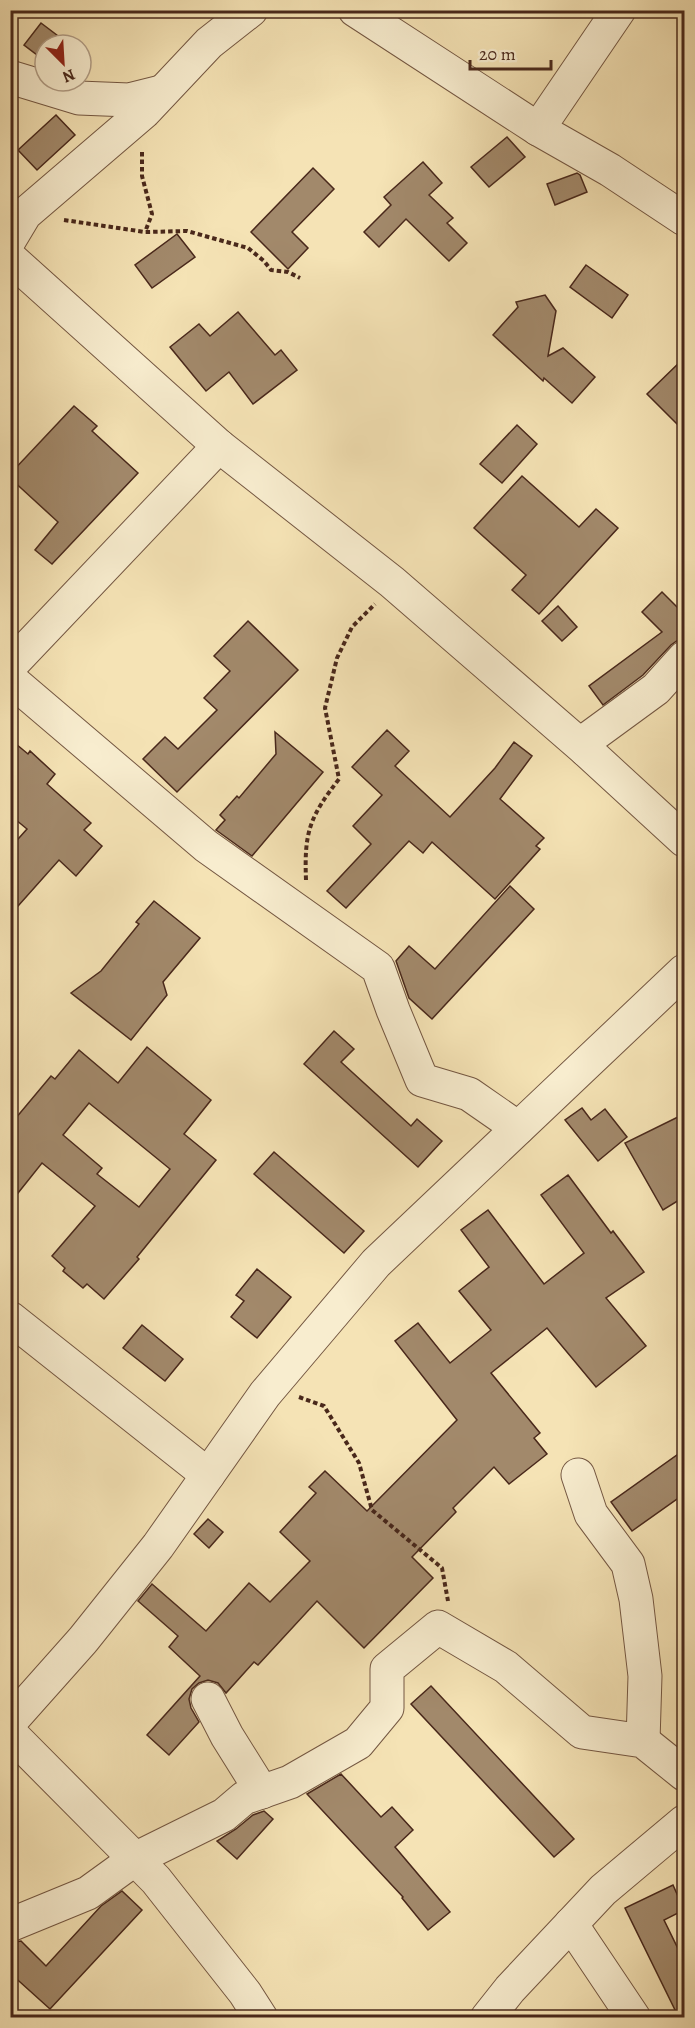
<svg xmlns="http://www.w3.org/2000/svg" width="695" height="2028" font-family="Alegreya,serif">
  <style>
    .building { fill: #a2896b; stroke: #49281b; stroke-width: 1.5; fill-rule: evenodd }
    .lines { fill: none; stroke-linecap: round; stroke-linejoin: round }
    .minor-casing { stroke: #745742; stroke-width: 35 }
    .path { stroke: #49281b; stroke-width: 4; stroke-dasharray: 4.5 3; stroke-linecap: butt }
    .minor { stroke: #f8edcf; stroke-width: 33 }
  </style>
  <rect width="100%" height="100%" fill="#f5e3b5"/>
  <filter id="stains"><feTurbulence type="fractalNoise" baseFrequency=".00333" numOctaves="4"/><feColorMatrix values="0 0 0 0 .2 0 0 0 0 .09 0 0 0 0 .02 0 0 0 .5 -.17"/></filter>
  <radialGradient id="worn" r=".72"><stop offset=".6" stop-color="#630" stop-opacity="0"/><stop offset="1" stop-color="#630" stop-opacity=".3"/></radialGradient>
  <g class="building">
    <path d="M 41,23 L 70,45 L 45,45 L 45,61 L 24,45 Z"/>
    <path d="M 56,115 L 75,135 L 37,170 L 18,150 Z"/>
    <path d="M 507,137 L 525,157 L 489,187 L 471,167 Z"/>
    <path d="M 423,162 L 442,183 L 429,195 L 453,218 L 447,223 L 467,243 L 449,261 L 406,219 L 379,247 L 364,232 L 391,205 L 384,197 Z"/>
    <path d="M 313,168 L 334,189 L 292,232 L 308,248 L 288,269 L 251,232 Z"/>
    <path d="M 577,173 L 580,175 L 587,192 L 555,205 L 547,184 Z"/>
    <path d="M 177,234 L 195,257 L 152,288 L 135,265 Z"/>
    <path d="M 586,265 L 628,295 L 612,318 L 570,287 Z"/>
    <path d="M 545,295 L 556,311 L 548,356 L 563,348 L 595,377 L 572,403 L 544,378 L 543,381 L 493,335 L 518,307 L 516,302 Z"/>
    <path d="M 238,312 L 275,355 L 281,350 L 297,370 L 253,404 L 229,372 L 206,391 L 170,347 L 199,324 L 210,336 Z"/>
    <path d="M 684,358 L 684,431 L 647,394 Z"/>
    <path d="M 74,406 L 97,426 L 92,431 L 138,473 L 52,564 L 35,550 L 58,522 L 10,478 L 10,474 Z"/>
    <path d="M 517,425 L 537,444 L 502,483 L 480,464 Z"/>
    <path d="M 522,476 L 579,527 L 596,509 L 618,528 L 539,614 L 512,590 L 526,575 L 474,528 Z"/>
    <path d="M 662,592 L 684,614 L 684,640 L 678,640 L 671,645 L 643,675 L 603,705 L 589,686 L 662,632 L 642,612 Z"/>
    <path d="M 558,606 L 577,627 L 562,641 L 542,621 Z"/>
    <path d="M 248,621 L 298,670 L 177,792 L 143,759 L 165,737 L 178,749 L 217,710 L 204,698 L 230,671 L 214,656 Z"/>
    <path d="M 387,730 L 409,751 L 395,766 L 450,817 L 495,768 L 514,742 L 532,756 L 500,799 L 544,838 L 536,846 L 540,849 L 495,899 L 432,842 L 423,853 L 409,841 L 346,908 L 327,891 L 371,844 L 353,826 L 382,795 L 352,767 Z"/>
    <path d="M 275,732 L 323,772 L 252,856 L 216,830 L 225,820 L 220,815 L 237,796 L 239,798 L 276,754 Z"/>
    <path d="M 10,739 L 28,754 L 30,751 L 55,774 L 47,784 L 91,823 L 84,830 L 102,846 L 76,876 L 59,860 L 10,915 L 10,848 L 27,829 L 10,815 Z"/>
    <path d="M 510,886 L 534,909 L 432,1019 L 409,998 L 396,961 L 409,946 L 435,969 Z"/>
    <path d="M 154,901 L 200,938 L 163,982 L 167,995 L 131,1040 L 71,993 L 101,971 L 139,924 L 136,922 Z"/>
    <path d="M 334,1031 L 354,1049 L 341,1062 L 411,1126 L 417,1119 L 442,1141 L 418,1167 L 304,1064 Z"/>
    <path d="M 147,1047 L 211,1100 L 184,1134 L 216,1160 L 137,1257 L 139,1259 L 104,1299 L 87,1284 L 83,1288 L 63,1271 L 65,1268 L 52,1256 L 95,1206 L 42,1163 L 10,1203 L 10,1125 L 51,1076 L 55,1079 L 79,1050 L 118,1083 ZM 89,1103 L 170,1169 L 139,1207 L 97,1174 L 102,1168 L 63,1135 Z"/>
    <path d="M 582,1108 L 591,1120 L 605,1109 L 627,1137 L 598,1161 L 565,1120 Z"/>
    <path d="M 684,1114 L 684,1197 L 663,1210 L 625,1143 Z"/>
    <path d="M 274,1152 L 364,1231 L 344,1253 L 254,1174 Z"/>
    <path d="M 568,1175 L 611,1233 L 613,1231 L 644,1272 L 606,1298 L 646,1346 L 596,1387 L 547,1328 L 491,1373 L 540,1433 L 534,1438 L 547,1454 L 509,1484 L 494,1467 L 453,1508 L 456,1512 L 412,1557 L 433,1578 L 364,1648 L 317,1601 L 258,1665 L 254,1662 L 226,1693 L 218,1683 L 208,1680 L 199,1683 L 192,1689 L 189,1699 L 191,1708 L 199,1722 L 169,1755 L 147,1735 L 200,1676 L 169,1647 L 178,1636 L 138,1601 L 152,1584 L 206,1631 L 249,1583 L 270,1602 L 310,1561 L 280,1532 L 316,1493 L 309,1487 L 325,1471 L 367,1511 L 457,1420 L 395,1341 L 418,1323 L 450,1363 L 491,1330 L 459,1291 L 489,1267 L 461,1230 L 488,1210 L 544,1284 L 584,1253 L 541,1195 Z"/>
    <path d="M 257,1269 L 291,1297 L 257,1338 L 231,1317 L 244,1301 L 236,1295 Z"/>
    <path d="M 142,1325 L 183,1359 L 165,1381 L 123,1348 Z"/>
    <path d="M 684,1450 L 684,1494 L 632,1531 L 611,1502 Z"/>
    <path d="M 208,1519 L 223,1532 L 209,1548 L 194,1534 Z"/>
    <path d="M 431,1686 L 574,1839 L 554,1857 L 411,1704 Z"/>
    <path d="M 341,1774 L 381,1817 L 392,1807 L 413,1830 L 395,1847 L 450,1912 L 428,1930 L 402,1898 L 403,1897 L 307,1794 Z"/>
    <path d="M 264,1811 L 273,1819 L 237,1859 L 217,1841 L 236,1829 L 253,1815 Z"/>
    <path d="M 673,1885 L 684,1910 L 664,1920 L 684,1961 L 684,2018 L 679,2018 L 625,1908 Z"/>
    <path d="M 122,1891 L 142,1910 L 50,2009 L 10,1973 L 10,1943 L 21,1941 L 46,1966 L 101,1906 Z"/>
  </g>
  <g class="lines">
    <g class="minor-casing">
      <g id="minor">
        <path d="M 355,10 L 538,129 L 610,170 L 684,219"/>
        <path d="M 10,77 L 79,98 L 129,100 L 161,92"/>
        <path d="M 538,129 L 619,10"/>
        <path d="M 10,239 L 25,214 L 144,112 L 209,43 L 251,10"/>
        <path d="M 10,258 L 219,446 L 392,582 L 586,750 L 684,840"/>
        <path d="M 10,666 L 219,446"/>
        <path d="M 10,679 L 206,846 L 378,968 L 393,1010 L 422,1080 L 469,1094 L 518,1128"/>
        <path d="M 586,750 L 589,738 L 656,689 L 684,658"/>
        <path d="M 10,1318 L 208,1475"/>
        <path d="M 578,1475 L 591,1514 L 628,1564 L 636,1599 L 645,1676 L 643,1741"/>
        <path d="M 208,1699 L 227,1736 L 262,1792"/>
        <path d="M 10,1722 L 83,1640 L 158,1546 L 265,1394 L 376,1263 L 684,971"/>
        <path d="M 10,1733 L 156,1880 L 245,1993 L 261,2018"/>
        <path d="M 571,1924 L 634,2018"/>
        <path d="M 10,1925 L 88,1893 L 135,1859 L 224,1815 L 244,1798 L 290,1782 L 358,1743 L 387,1708 L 387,1669 L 438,1627 L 506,1667 L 582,1732 L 643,1741 L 684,1774"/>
        <path d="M 487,2018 L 510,1989 L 603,1890 L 684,1822"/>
      </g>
    </g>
    <g class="path">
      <path d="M 142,152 L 142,176 L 152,214 L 145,232"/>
      <path d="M 64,220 L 145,232 L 187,231 L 248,248 L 264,261 L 271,270 L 288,272 L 300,278"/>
      <path d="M 306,880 C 304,831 310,817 339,779 L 325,708 L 337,658 L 352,627 L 375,604"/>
      <path d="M 299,1397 L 324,1406 L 359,1463 L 372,1510 L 442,1568 L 448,1601"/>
    </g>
    <use href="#minor" class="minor"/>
  </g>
  <rect width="695" height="2028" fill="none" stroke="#f5e3b5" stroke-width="36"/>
  <rect x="12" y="12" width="671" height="2004" fill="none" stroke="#49281b" stroke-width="3"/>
  <rect x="18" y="18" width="659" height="1992" fill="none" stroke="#49281b" stroke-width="1.5"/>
  <g transform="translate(63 63) rotate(156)"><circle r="28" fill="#f8edcf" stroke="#b29e87" stroke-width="1.5"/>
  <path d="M0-4.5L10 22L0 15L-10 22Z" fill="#8f2418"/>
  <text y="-9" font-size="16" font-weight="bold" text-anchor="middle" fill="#49281b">N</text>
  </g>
  <path d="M470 60v9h81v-9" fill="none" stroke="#49281b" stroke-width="3"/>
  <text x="479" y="60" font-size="18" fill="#49281b" stroke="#f8edcf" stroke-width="4.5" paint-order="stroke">20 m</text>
  <rect width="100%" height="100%" filter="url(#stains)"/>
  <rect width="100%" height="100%" fill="url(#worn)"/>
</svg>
